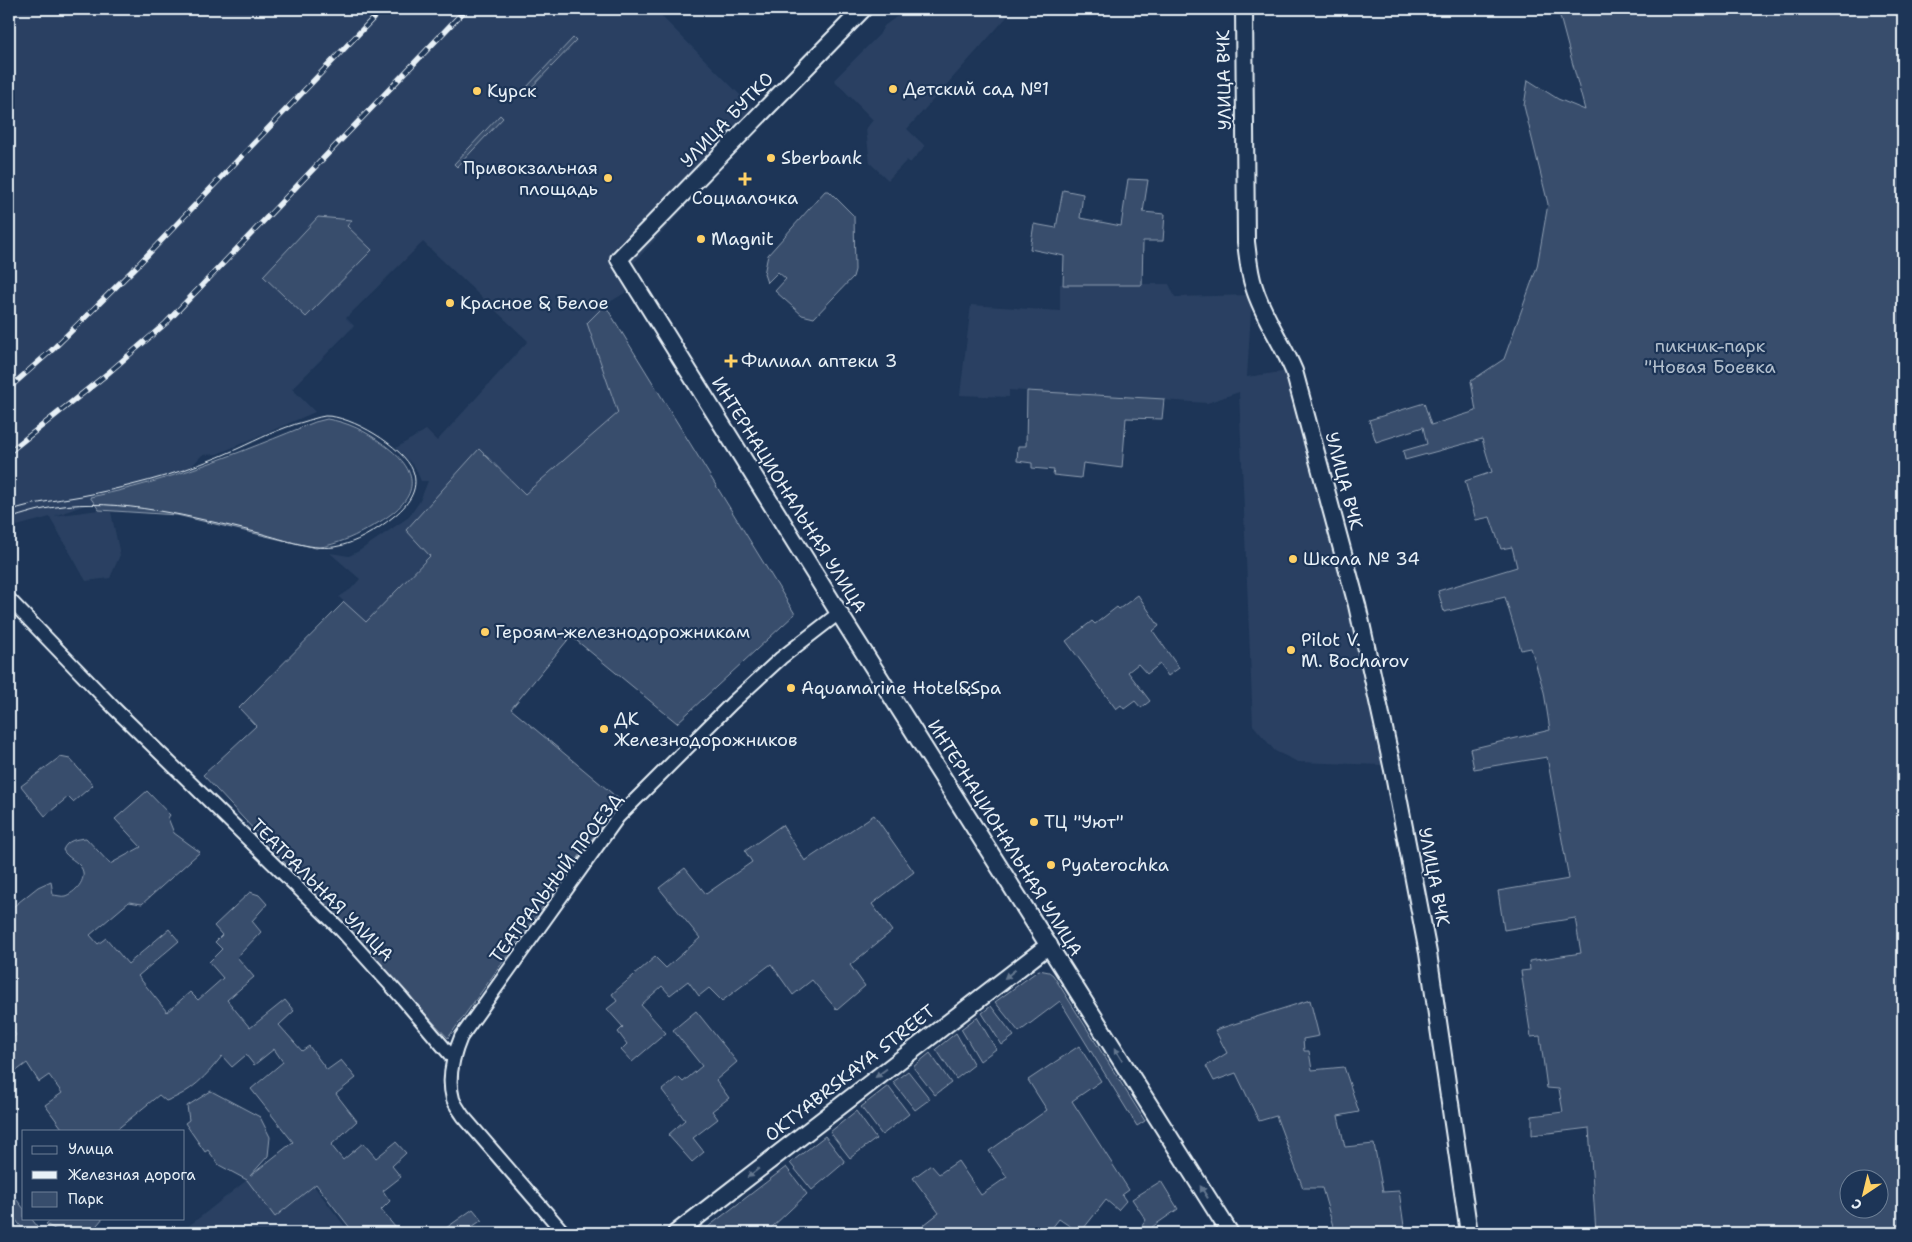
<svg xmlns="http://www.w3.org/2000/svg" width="1912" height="1242" font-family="'Shantell Sans',sans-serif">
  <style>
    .built { fill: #2a4162 }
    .green { fill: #374d6c; stroke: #909fb2; fill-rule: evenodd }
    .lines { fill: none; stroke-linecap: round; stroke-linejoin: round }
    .minor-casing { stroke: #e8f1f8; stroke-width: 16 }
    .major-casing { stroke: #e8f1f8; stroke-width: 20 }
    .minor { stroke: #1d3557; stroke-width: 12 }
    .major { stroke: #1d3557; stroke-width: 16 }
    .tram { stroke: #e8f1f8; stroke-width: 1 }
    .rail-casing { stroke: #e8f1f8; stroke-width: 5.5 }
    .rail { stroke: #1d3557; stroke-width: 4; stroke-dasharray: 11; stroke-linecap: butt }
    .oneway { fill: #64778f }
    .poi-dot { fill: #ffd166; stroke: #1d3557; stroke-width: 2 }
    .labels { text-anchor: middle; stroke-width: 4.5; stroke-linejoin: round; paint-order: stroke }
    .street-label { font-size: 18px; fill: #e8f1f8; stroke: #1d3557 }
    .poi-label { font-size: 18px; fill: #e8f1f8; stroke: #1d3557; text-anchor: start }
    .park-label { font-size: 18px; fill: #b3c0ce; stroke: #1d3557 }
  </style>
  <rect width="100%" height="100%" fill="#1d3557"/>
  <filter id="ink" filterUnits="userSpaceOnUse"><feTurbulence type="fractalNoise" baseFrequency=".02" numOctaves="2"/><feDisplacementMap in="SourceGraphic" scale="10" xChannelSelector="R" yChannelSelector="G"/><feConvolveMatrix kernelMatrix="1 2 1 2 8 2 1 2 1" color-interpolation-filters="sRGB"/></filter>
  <g filter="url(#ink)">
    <g class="built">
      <path d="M 9,9 L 654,9 L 765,120 L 627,270 L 636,286 L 605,305 L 587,323 L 618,413 L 525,494 L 479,450 L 431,556 L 366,622 L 339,597 L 351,589 L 360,579 L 330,553 L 349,556 L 359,551 L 409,517 L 420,501 L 428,481 L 421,481 L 415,467 L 396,448 L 426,430 L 437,441 L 528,341 L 423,242 L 346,318 L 354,326 L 292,389 L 315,412 L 217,454 L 202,455 L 190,468 L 54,516 L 99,510 L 111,512 L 120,555 L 110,578 L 86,581 L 50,517 L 9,528 Z"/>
      <path d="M 907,9 L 1014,9 L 907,129 L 925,146 L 910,163 L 907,160 L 888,180 L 870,163 L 866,129 L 873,120 L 834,80 L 879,35 L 884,26 Z"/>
      <path d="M 1060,284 L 1169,284 L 1175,297 L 1252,295 L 1247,377 L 1289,371 L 1336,541 L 1383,765 L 1298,762 L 1275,751 L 1253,725 L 1239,392 L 1207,403 L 1009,390 L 1009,397 L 960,395 L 971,305 L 1060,311 Z"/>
      <path d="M 247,1180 L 276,1216 L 314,1186 L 350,1233 L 180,1233 Z"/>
    </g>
    <g class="green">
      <path d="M 1558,9 L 1903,9 L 1903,1233 L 1596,1233 L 1589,1128 L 1532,1135 L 1532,1116 L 1563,1112 L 1559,1089 L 1547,1088 L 1540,1036 L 1531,1037 L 1521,971 L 1530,970 L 1529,961 L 1581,953 L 1575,918 L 1504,930 L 1498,891 L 1569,879 L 1547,757 L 1474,769 L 1470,749 L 1550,730 L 1544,692 L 1531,648 L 1521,650 L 1505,597 L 1444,612 L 1438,591 L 1517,567 L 1512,547 L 1501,549 L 1490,517 L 1476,520 L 1465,481 L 1492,472 L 1482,439 L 1405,460 L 1403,451 L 1427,444 L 1423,427 L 1376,442 L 1369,420 L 1424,403 L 1431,425 L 1476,411 L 1471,381 L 1504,359 L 1537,267 L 1548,204 L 1524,106 L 1528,80 L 1558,99 L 1585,110 ZM 1850,1180 L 1880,1180 L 1880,1210 L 1850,1210 Z"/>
      <path d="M 573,38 L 576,41 L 529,90 L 526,88 Z"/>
      <path d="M 500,115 L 503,118 L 457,167 L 454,164 Z"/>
      <path d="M 1128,179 L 1148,180 L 1143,212 L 1165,214 L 1163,241 L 1143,241 L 1142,285 L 1063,285 L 1064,256 L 1030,249 L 1034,224 L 1056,228 L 1063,190 L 1083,194 L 1080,218 L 1121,226 Z"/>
      <path d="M 825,191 L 829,191 L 854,216 L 855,270 L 853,277 L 814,318 L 802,315 L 775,291 L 786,279 L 778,272 L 767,283 L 764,274 L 768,255 Z"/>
      <path d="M 318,217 L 352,220 L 347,226 L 372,250 L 306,317 L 263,276 Z"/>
      <path d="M 605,305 L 795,614 L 677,723 L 571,636 L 511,709 L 620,800 L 448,1038 L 203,775 L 256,726 L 239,708 L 344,602 L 366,622 L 430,556 L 406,530 L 479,449 L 525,494 L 618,413 L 587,323 Z"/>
      <path d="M 1027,391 L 1164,399 L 1162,419 L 1126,418 L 1122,468 L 1083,463 L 1081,478 L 1053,475 L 1054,470 L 1032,468 L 1032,463 L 1017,461 L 1018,446 L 1026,446 Z"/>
      <path d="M 327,419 C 347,422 366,431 383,444 C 425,474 418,500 376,524 C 356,536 339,544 316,548 L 177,515 L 99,510 L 90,497 C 168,482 241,452 315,422 Z"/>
      <path d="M 1138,595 L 1159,626 L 1153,631 L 1179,668 L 1168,676 L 1160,664 L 1147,674 L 1138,664 L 1128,672 L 1150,701 L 1141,708 L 1135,701 L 1124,709 L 1121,705 L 1116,709 L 1066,641 L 1092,621 L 1095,624 L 1117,607 L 1119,609 Z"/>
      <path d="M 60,757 L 70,759 L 93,785 L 73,802 L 68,797 L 45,816 L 21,786 Z"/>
      <path d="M 147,791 L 170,815 L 168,818 L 174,833 L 200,852 L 142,904 L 129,902 L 90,935 L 98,944 L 106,938 L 128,964 L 169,929 L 179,941 L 138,976 L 167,1012 L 190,992 L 198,1000 L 223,978 L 209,962 L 222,949 L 215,942 L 222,935 L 214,926 L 250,892 L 259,895 L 267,904 L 252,921 L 261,932 L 237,957 L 254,977 L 227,1000 L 250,1028 L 285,1000 L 294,1011 L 279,1025 L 302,1051 L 309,1046 L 327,1070 L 341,1060 L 356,1078 L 336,1094 L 357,1121 L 331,1145 L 343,1160 L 363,1143 L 376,1158 L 396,1142 L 406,1153 L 392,1166 L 401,1177 L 383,1191 L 390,1201 L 381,1210 L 400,1233 L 354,1233 L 316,1184 L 275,1217 L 247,1180 L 219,1165 L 208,1150 L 205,1152 L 185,1123 L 189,1120 L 187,1106 L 211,1091 L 260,1117 L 270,1137 L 268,1156 L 250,1176 L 293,1142 L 251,1089 L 283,1062 L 274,1049 L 254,1065 L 246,1055 L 232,1067 L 222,1056 C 207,1075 191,1093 166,1101 L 159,1095 L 115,1131 L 64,1131 L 45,1105 L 62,1093 L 49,1075 L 39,1082 L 27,1063 L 11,1075 L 9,1072 L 9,1041 L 16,1035 L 9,1026 L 9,910 L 38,887 L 51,881 L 53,895 C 56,895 62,897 65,896 C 75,893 87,880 82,869 C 78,861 67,858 63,850 C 67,840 76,839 86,838 L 110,864 L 141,847 L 115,819 Z"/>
      <path d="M 874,815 L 914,872 L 872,904 L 892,931 L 850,965 L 865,986 L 837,1010 L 812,980 L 793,995 L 771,964 L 722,1001 L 709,988 L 699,996 L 688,981 L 670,995 L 662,986 L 641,1005 L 666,1033 L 632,1062 L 621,1050 L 627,1044 L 618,1032 L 623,1027 L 607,1009 L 617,1001 L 612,994 L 655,957 L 666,968 L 700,938 L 659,888 L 685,868 L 706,894 L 752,862 L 745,851 L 782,825 L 805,861 Z"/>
      <path d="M 1039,970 L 1049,972 L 1053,975 L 1145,1121 L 1137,1126 L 1060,1001 L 1019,1032 L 995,1002 Z"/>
      <path d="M 1310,1000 L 1319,1036 L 1303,1039 L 1304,1051 L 1309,1051 L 1312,1070 L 1344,1067 L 1359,1112 L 1338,1116 L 1345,1147 L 1374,1144 L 1383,1192 L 1399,1191 L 1405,1233 L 1335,1233 L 1322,1188 L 1303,1188 L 1276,1116 L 1259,1121 L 1236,1073 L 1214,1081 L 1206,1066 L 1227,1053 L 1215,1030 Z"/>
      <path d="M 991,1006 L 1014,1036 L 1002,1045 L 982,1013 Z"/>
      <path d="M 696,1011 L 737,1062 L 716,1080 L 729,1098 L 712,1111 L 718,1119 L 693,1138 L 704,1152 L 692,1162 L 668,1135 L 685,1120 L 662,1090 L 678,1077 L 683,1082 L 702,1066 L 673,1030 Z"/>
      <path d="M 977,1017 L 996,1049 L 980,1061 L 961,1029 Z"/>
      <path d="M 956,1033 L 974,1065 L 956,1079 L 936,1049 Z"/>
      <path d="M 1079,1046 L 1101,1081 L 1072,1101 L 1129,1190 L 1122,1195 L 1126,1201 L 1118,1210 L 1106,1200 L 1080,1233 L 1059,1219 L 1048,1233 L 919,1233 L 925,1224 L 939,1213 L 913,1178 L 931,1165 L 939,1174 L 958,1161 L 981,1195 L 1007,1177 L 989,1151 L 1047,1110 L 1028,1080 Z"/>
      <path d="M 930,1053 L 951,1083 L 935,1095 L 913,1067 Z"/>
      <path d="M 908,1071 L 930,1099 L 915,1110 L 893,1082 Z"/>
      <path d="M 888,1086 L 909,1114 L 882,1135 L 861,1107 Z"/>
      <path d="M 856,1111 L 876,1139 L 850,1158 L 830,1132 Z"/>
      <path d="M 825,1136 L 845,1162 L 812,1190 L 790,1163 Z"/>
      <path d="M 786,1167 L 807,1194 L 771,1228 L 762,1233 L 700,1233 Z"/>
      <path d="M 1161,1181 L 1178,1209 L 1152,1227 L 1156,1233 L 1137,1233 L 1146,1220 L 1132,1199 Z"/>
      <path d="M 9,1190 L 24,1209 L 24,1218 L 31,1218 L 42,1233 L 26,1233 L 9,1211 Z"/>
      <path d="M 473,1209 L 482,1220 L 463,1233 L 439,1233 Z"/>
      <path d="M 53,1218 L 103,1218 L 92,1231 L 61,1233 L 46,1224 Z"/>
    </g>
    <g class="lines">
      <g class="minor-casing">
        <g id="minor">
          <path d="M 9,599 L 115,709 L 341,930 L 403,999 L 452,1057"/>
          <path d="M 564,1233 L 463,1116 C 460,1111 455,1105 453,1099 C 447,1078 453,1056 461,1037 L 618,817 L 732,703 L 781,658 L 839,613"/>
        </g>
      </g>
      <g class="major-casing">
        <g id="major">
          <path d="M 863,9 L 619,259 L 839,613 L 1230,1233"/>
          <path d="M 1244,9 L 1246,242 C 1248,257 1249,273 1254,287 C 1263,317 1282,342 1294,371 L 1357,605 L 1393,770 L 1428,953 L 1469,1233"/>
          <path d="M 676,1233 L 1049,945"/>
        </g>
      </g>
      <use href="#minor" class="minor"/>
      <use href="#major" class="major"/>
      <g class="tram">
        <path d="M 9,511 C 36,501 64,500 92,494 C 145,483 188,471 237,449 C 259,439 280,428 303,422 C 310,420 318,417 325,416 C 350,415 404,447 413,471 C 420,490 407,506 393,517 C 377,530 355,544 334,547 C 309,550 280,538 255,532 C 196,518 117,497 56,507 C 40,509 24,514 9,519"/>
        <path d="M 9,1221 L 18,1233"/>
      </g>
      <g class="rail-casing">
        <g id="rail">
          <path d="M 9,388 L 52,350 L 135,268 L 382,9"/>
          <path d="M 9,452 L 107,374 L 166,323 L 466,9"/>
        </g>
      </g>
      <use href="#rail" class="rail"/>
    </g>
    <defs><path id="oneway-solid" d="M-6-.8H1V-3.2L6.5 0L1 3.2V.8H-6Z" transform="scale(1.25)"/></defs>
    <g class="oneway">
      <use href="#oneway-solid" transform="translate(1010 974) rotate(142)"/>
      <use href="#oneway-solid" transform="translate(1118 1054) rotate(-122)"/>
      <use href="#oneway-solid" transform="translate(881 1073) rotate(143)"/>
      <use href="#oneway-solid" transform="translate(753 1173) rotate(142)"/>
      <use href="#oneway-solid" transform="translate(1204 1192) rotate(-122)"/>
    </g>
  </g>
  <g class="poi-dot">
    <circle cx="893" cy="89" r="5"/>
    <circle cx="477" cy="91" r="5"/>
    <circle cx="771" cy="158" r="5"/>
    <circle cx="608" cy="178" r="5"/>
    <path d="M742.5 171.5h5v5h5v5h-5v5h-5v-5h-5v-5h5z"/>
    <circle cx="701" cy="239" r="5"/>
    <circle cx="450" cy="303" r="5"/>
    <path d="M728.5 353.5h5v5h5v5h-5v5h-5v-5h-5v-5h5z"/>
    <circle cx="1293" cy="559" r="5"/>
    <circle cx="485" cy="632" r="5"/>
    <circle cx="1291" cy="650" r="5"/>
    <circle cx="791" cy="688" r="5"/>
    <circle cx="604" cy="729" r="5"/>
    <circle cx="1034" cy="822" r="5"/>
    <circle cx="1051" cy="865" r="5"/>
  </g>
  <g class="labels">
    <g class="street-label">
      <text transform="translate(1224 80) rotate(-91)" y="6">УЛИЦА ВЧК</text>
      <text transform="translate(727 120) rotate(-46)" y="6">УЛИЦА БУТКО</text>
      <text transform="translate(1344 481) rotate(75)" y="6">УЛИЦА ВЧК</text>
      <text transform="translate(789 495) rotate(58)" y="6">ИНТЕРНАЦИОНАЛЬНАЯ УЛИЦА</text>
      <text transform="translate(1005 838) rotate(58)" y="6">ИНТЕРНАЦИОНАЛЬНАЯ УЛИЦА</text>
      <text transform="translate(1434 877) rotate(79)" y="6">УЛИЦА ВЧК</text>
      <text transform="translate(556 878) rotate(-53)" y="6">ТЕАТРАЛЬНЫЙ ПРОЕЗД</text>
      <text transform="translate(322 890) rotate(45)" y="6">ТЕАТРАЛЬНАЯ УЛИЦА</text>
      <text transform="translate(850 1073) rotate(-38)" y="6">OKTYABRSKAYA STREET</text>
    </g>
    <g class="poi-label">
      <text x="903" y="95">Детский сад №1</text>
      <text x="487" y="97">Курск</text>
      <text x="781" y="164">Sberbank</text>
      <text x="598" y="174" text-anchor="end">Привокзальная<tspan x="598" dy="21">площадь</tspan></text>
      <text x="745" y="204" text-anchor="middle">Социалочка</text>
      <text x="711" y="245">Magnit</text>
      <text x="460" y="309">Красное &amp; Белое</text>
      <text x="741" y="367">Филиал аптеки 3</text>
      <text x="1303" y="565">Школа № 34</text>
      <text x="495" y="638">Героям-железнодорожникам</text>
      <text x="1301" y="646">Pilot V.<tspan x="1301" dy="21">M. Bocharov</tspan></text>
      <text x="801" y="694">Aquamarine Hotel&amp;Spa</text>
      <text x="614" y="725">ДК<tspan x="614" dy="21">Железнодорожников</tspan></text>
      <text x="1044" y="828">ТЦ "Уют"</text>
      <text x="1061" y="871">Pyaterochka</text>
    </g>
    <g class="park-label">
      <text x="1710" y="352">пикник-парк<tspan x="1710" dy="21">"Новая Боевка</tspan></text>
    </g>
  </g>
  <rect width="1912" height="1242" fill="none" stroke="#1d3557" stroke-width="30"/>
  <rect x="15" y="15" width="1882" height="1212" fill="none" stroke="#e8f1f8" stroke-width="2" filter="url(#ink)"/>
  <rect x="22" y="1130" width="162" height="90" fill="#1d3557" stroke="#6e8097"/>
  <rect x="32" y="1146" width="25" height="8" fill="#1d3557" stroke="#6e8097"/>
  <text x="68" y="1154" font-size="15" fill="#e8f1f8">Улица</text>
  <rect x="32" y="1171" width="25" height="8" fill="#e8f1f8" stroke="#6e8097"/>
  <text x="68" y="1180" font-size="15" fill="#e8f1f8">Железная дорога</text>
  <rect x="32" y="1192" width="25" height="15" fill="#374d6c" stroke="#6e8097"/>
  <text x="68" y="1204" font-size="15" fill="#e8f1f8">Парк</text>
  <g transform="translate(1864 1194) rotate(215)"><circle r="24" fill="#1d3557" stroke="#6e8097"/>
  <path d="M0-4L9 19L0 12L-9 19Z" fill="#ffd166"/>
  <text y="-8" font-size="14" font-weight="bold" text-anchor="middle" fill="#e8f1f8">С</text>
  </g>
</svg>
